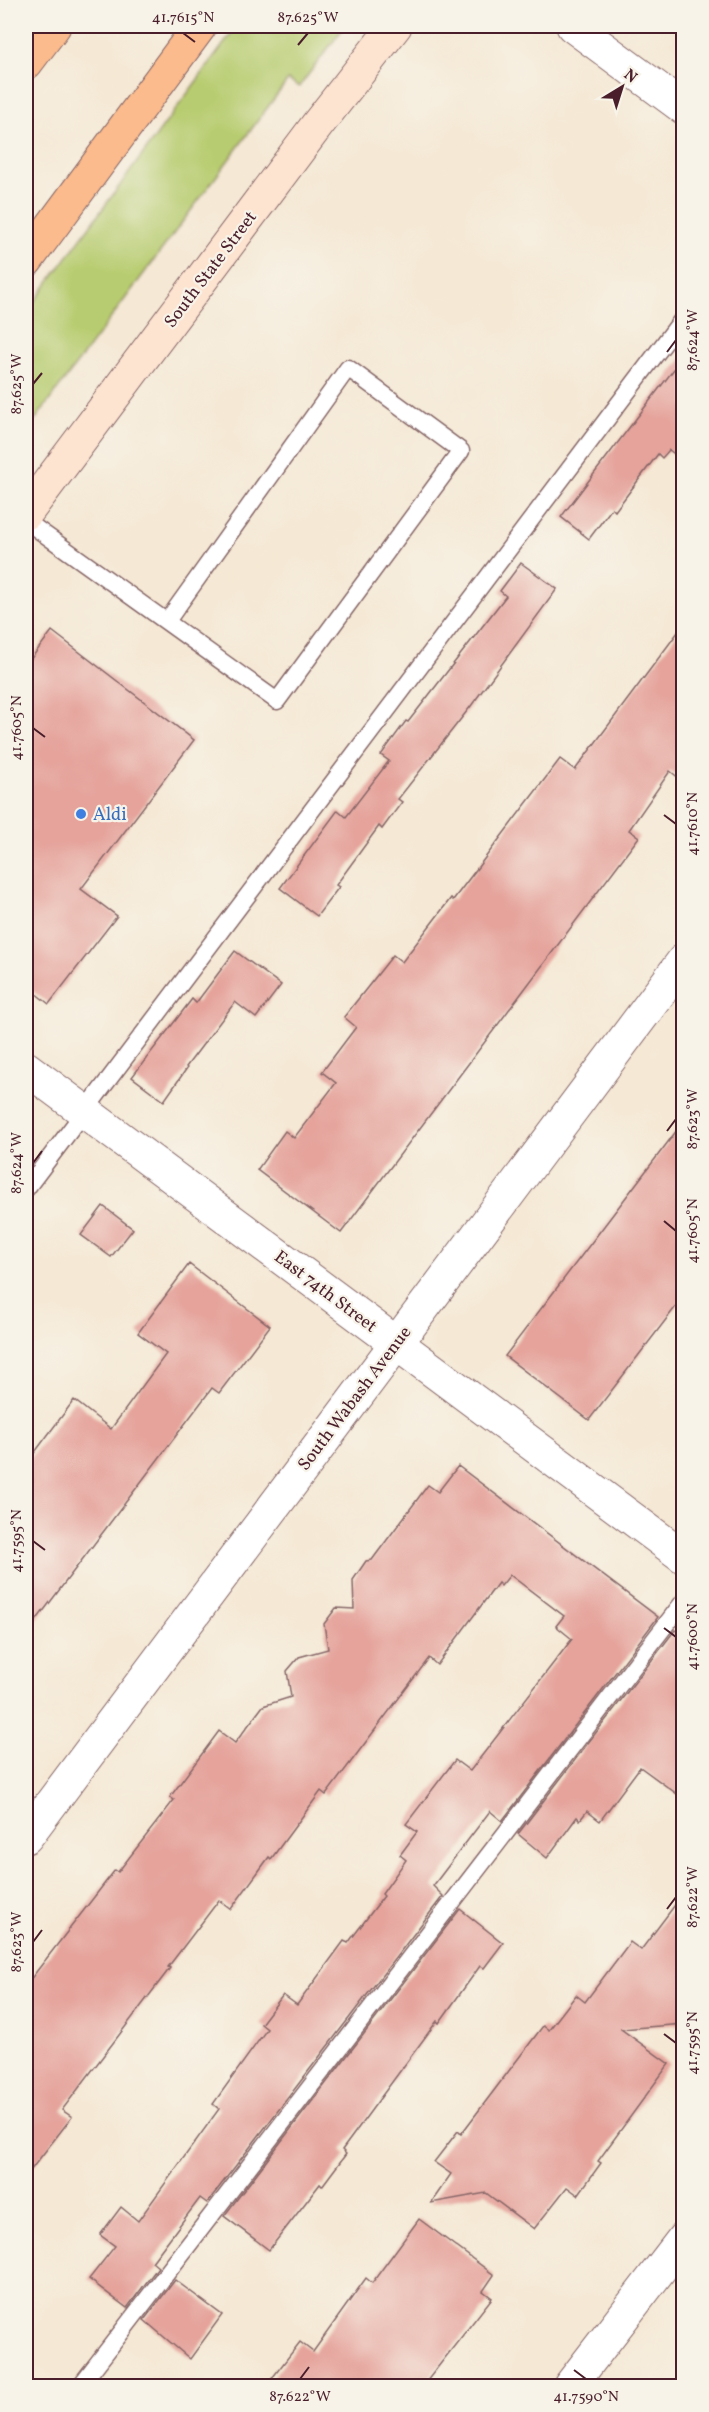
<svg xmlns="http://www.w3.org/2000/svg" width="709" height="2412" font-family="Vollkorn,serif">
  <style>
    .green { fill: #b7cc70; stroke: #80764e; stroke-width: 1.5 }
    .building { fill: #e5a39b }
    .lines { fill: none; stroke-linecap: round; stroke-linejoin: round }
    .service-casing { stroke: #866566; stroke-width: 19 }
    .minor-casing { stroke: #866566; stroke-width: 35 }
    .tertiary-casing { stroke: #866566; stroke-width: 35 }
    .secondary-casing { stroke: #866566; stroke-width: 35 }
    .motorway-casing { stroke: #866566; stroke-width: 35 }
    .service { stroke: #fff; stroke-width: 16 }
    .minor { stroke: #fff; stroke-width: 33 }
    .tertiary { stroke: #fff; stroke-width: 33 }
    .secondary { stroke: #fde4d1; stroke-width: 33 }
    .motorway { stroke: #fbbb8c; stroke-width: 33 }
    .ticks { fill: none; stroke: #4a1f2b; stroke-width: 2 }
    .shop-dot { fill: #3f7fe0; stroke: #f7f3e8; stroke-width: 2 }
    .labels { text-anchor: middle; stroke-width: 4.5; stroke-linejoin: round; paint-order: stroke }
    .street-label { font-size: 18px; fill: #4a1f2b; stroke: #f7f3e8 }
    .shop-label { font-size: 18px; fill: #366cbe; stroke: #f7f3e8; text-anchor: start }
    .neatline { fill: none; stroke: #4a1f2b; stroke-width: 2 }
    .ticks-label { font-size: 15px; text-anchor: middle; fill: #4a1f2b }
  </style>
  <rect width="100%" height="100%" fill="#f7f3e8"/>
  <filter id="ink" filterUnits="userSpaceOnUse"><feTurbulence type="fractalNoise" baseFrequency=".0167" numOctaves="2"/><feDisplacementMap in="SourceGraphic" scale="12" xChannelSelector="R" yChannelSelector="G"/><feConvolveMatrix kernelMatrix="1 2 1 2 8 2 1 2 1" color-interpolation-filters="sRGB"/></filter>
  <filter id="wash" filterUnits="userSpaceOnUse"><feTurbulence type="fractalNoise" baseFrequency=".008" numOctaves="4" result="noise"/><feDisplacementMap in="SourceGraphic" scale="24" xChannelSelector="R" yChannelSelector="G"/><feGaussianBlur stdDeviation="1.35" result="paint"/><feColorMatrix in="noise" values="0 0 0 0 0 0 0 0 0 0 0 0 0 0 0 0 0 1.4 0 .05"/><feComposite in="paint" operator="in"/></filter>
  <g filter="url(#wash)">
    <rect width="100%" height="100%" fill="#f5e8d4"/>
    <path class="green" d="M 237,26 L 345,26 L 299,87 L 288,80 L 26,432 L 26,313 Z"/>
    <g id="blocks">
      <g class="building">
        <path d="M 684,356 L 684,461 L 669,450 L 662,458 L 658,454 L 615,511 L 612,508 L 589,539 L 561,517 Z"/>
        <path d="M 521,563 L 557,589 L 471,706 L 398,799 L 402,802 L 382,829 L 379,826 L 336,885 L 339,887 L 317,916 L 280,888 L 338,810 L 346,817 L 389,761 L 381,755 L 406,721 L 408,722 L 506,596 L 500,591 Z"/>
        <path d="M 684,624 L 684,782 L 670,771 L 629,830 L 639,837 L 341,1233 L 257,1170 L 285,1131 L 294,1138 L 336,1083 L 322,1072 L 356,1027 L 344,1017 L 393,955 L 402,962 L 451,898 L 453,900 L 560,759 L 575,770 Z"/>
        <path d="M 52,631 L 194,740 L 81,889 L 117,916 L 49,1004 L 26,986 L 26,665 Z"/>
        <path d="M 235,951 L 281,985 L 256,1018 L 235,1002 L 186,1067 L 187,1068 L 164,1101 L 132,1077 L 192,999 L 196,1003 Z"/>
        <path d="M 684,1121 L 684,1296 L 589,1420 L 505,1356 Z"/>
        <path d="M 103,1206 L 133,1229 L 111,1257 L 81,1235 Z"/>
        <path d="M 189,1264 L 270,1326 L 219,1393 L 212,1388 L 26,1634 L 26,1464 L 74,1400 L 111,1429 L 166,1354 L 138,1333 Z"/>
        <path d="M 458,1466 L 658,1617 L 502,1821 L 490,1811 L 433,1886 L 443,1896 L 207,2203 L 200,2198 L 152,2262 L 158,2267 L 127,2308 L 89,2279 L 115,2246 L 100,2235 L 121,2207 L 138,2221 L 219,2109 L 213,2104 L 267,2029 L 261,2024 L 283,1995 L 297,2005 L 344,1941 L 348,1943 L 384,1896 L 382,1894 L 406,1860 L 400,1855 L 417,1832 L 406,1824 L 455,1760 L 470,1771 L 572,1639 L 556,1626 L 564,1616 L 510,1575 L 501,1586 L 498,1583 L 437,1665 L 429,1658 L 326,1795 L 321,1791 L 271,1859 L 269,1857 L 231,1909 L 219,1900 L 168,1967 L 170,1968 L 62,2110 L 72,2117 L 26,2176 L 26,1985 L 115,1870 L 118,1872 L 174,1800 L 170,1797 L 219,1731 L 235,1743 L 263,1706 L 291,1697 L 287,1671 L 299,1657 L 328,1649 L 324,1624 L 336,1608 L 354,1609 L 353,1580 L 366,1561 L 372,1560 L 428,1485 L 438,1492 Z"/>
        <path d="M 675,1630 L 684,1636 L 684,1799 L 640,1767 L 600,1821 L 587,1811 L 580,1820 L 577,1817 L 547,1858 L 518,1834 Z"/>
        <path d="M 684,1893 L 684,2024 L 621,2029 L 669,2064 L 598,2161 L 601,2163 L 578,2195 L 567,2187 L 534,2229 L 486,2193 L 431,2203 L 451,2174 L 434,2162 L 458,2131 L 461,2134 L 543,2026 L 549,2030 L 576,1995 L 585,2002 L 630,1942 L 641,1950 Z"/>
        <path d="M 460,1909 L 503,1943 L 484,1968 L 480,1966 L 439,2023 L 437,2021 L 342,2150 L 346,2154 L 322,2186 L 320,2184 L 269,2250 L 224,2216 Z"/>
        <path d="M 419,2219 L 494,2275 L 483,2291 L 492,2298 L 423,2386 L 266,2386 L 300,2342 L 313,2352 L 366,2278 L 372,2283 Z"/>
        <path d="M 175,2280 L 222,2315 L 190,2359 L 144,2320 Z"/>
      </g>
    </g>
  </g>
  <g filter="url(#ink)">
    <use href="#blocks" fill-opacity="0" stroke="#866566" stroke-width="1.5"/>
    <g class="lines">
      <g class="service-casing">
        <g id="service">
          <path d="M 26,521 L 277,701 L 461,451 L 348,368 L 167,621"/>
          <path d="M 26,1189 L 684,317"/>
          <path d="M 80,2386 L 684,1601"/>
        </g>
      </g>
      <g class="minor-casing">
        <g id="minor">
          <path d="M 26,1068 L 684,1557"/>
          <path d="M 26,1837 L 684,960"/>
          <path d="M 570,2386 L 684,2238"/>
        </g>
      </g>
      <g class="tertiary-casing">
        <path id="tertiary" d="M 573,26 L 684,108"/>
      </g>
      <g class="secondary-casing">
        <path id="secondary" d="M 26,513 L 318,124 L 395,26"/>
      </g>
      <g class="motorway-casing">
        <g id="motorway">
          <path d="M 26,63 L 54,26"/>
          <path d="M 26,261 L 200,26"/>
        </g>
      </g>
      <use href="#service" class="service"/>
      <use href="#minor" class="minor"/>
      <use href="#tertiary" class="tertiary"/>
      <use href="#secondary" class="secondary"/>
      <use href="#motorway" class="motorway"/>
    </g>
  </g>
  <path class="ticks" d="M 183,33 L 195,42M 298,45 L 308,33M 667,352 L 676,340M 33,384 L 42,373M 33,728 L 45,737M 664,815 L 676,824M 667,1131 L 676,1119M 33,1163 L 42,1151M 664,1221 L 676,1231M 33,1541 L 45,1550M 664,1628 L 676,1637M 667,1909 L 676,1897M 33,1942 L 42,1930M 664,2034 L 676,2043M 574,2370 L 586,2379M 300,2379 L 309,2367"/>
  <circle class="shop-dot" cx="81" cy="814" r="6"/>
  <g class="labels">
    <g class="street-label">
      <text transform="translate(210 269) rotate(-53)" y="6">South State Street</text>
      <text transform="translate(326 1291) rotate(37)" y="6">East 74th Street</text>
      <text transform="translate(354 1398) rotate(-53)" y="6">South Wabash Avenue</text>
    </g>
    <g class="shop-label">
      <text x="93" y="820">Aldi</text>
    </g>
  </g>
  <rect width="709" height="2412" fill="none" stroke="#f7f3e8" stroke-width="66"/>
  <g transform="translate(622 87) rotate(38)" stroke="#f7f3e8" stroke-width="4.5" paint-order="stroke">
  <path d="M0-4.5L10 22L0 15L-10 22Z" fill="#4a1f2b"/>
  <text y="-9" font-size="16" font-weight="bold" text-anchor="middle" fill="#4a1f2b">N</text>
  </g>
  <rect x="33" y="33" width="643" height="2346" class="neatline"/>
  <g class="ticks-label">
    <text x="183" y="22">41.7615°N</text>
    <text x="308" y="22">87.625°W</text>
    <text transform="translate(692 340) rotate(-90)" y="5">87.624°W</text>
    <text transform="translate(16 384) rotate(-90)" y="5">87.625°W</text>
    <text transform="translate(16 728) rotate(-90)" y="5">41.7605°N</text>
    <text transform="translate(692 824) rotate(-90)" y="5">41.7610°N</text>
    <text transform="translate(692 1119) rotate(-90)" y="5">87.623°W</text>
    <text transform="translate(16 1163) rotate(-90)" y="5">87.624°W</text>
    <text transform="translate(692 1231) rotate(-90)" y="5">41.7605°N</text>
    <text transform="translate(16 1541) rotate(-90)" y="5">41.7595°N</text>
    <text transform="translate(692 1637) rotate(-90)" y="5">41.7600°N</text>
    <text transform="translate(692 1897) rotate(-90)" y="5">87.622°W</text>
    <text transform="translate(16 1942) rotate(-90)" y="5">87.623°W</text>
    <text transform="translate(692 2043) rotate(-90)" y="5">41.7595°N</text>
    <text x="300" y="2401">87.622°W</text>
    <text x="586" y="2401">41.7590°N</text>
  </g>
</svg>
